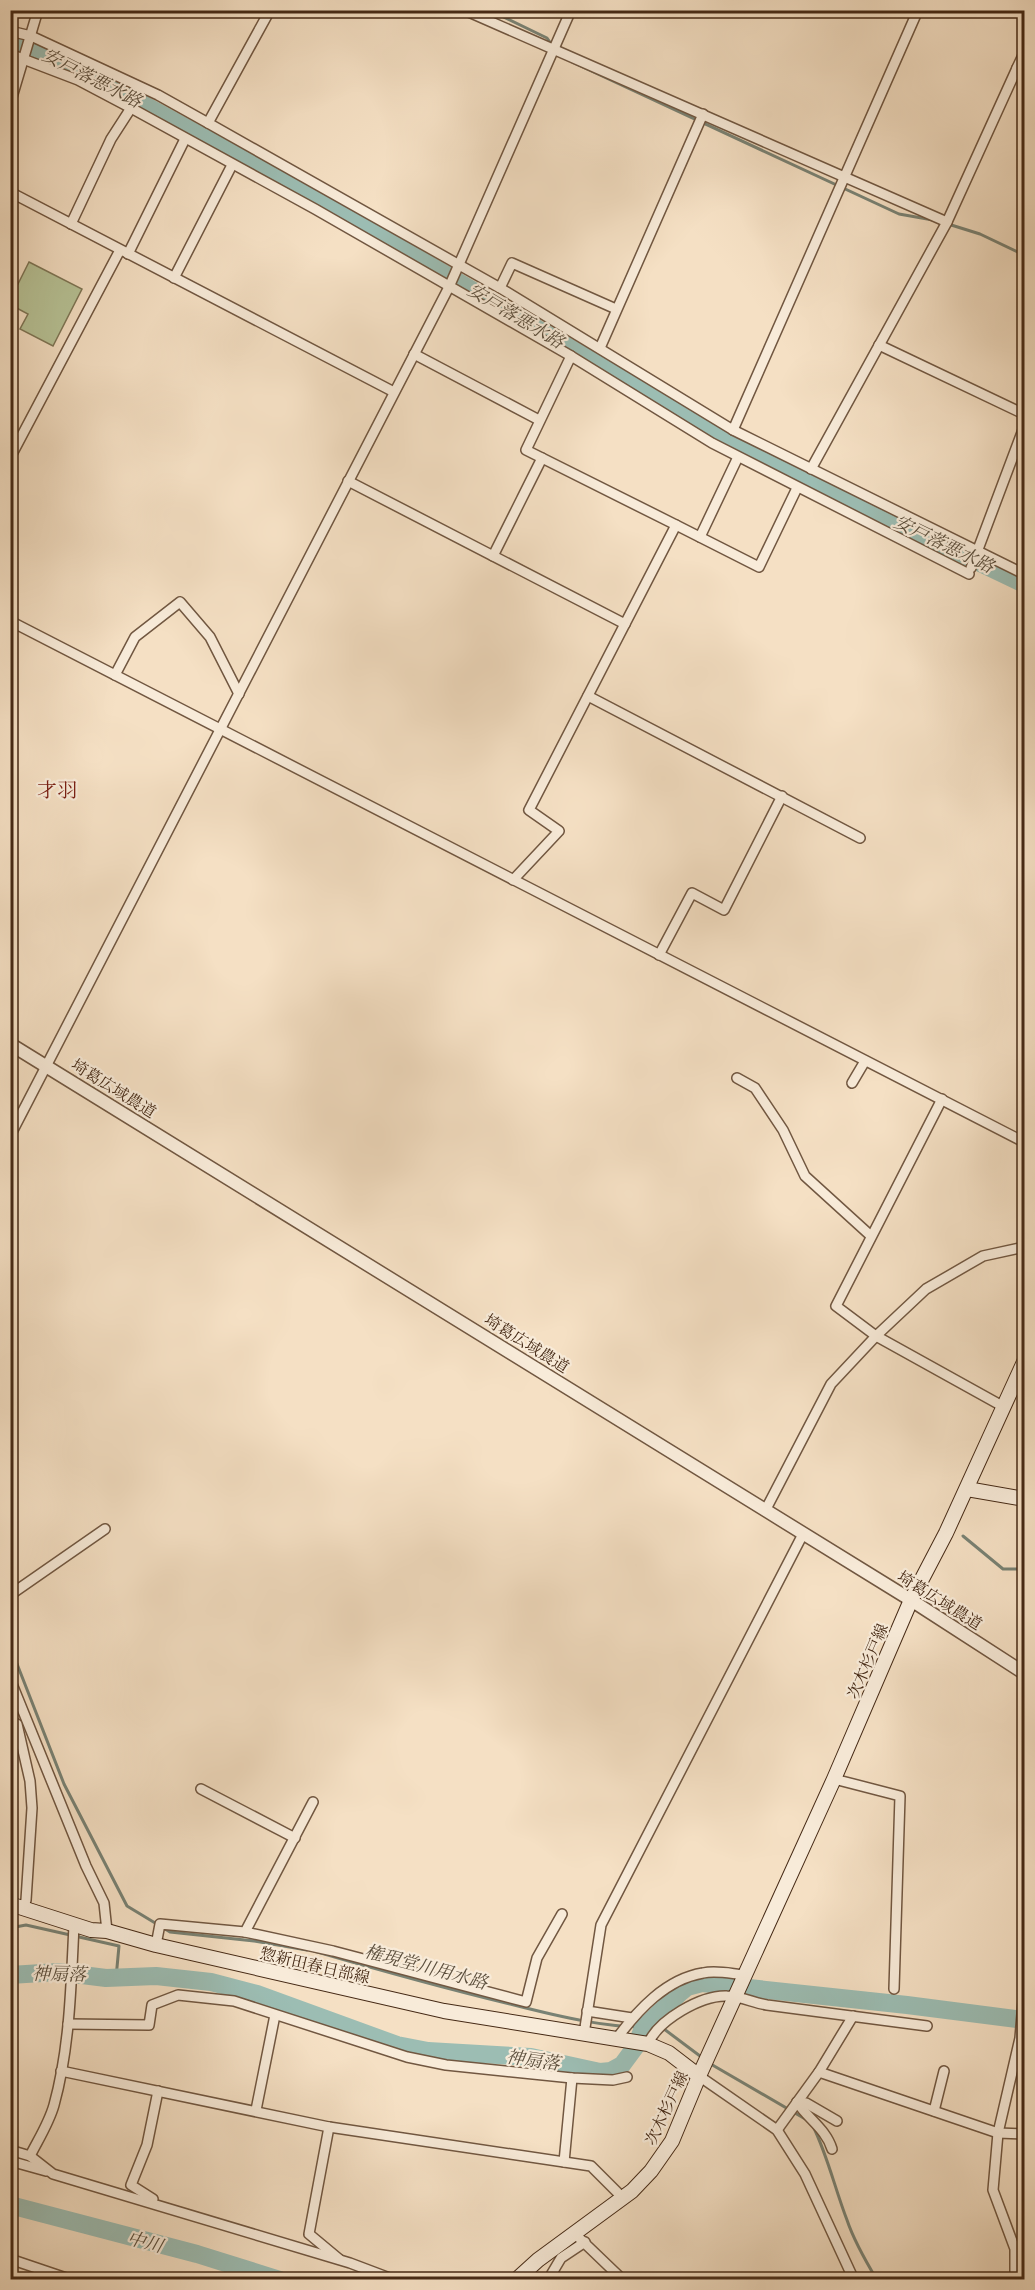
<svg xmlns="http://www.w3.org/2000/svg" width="1035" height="2290" font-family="'Libre Caslon Text','Noto Serif JP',serif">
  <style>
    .green { fill: #b7c397; stroke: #7e7656; stroke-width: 1.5 }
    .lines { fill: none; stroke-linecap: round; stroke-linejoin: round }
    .stream { stroke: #798274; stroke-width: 3 }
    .river { stroke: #9cbdb3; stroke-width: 18 }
    .minor-casing { stroke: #715741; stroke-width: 12 }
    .tertiary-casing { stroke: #715741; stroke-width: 15 }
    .secondary-casing { stroke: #452915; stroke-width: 16 }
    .minor { stroke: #f8ebd9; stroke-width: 9 }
    .tertiary { stroke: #f8ebd9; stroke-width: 12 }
    .secondary { stroke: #f8ebd9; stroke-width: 14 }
    .labels { text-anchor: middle; stroke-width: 4.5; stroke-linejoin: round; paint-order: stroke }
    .street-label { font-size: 16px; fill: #452915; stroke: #f8ebd9 }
    .water-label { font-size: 18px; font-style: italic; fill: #5b4e3c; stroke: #f8ebd9 }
    .quarter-label { font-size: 20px; fill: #7a1f14; stroke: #f8ebd9 }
  </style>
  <rect width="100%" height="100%" fill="#f5e0c4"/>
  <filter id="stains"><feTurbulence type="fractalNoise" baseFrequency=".00333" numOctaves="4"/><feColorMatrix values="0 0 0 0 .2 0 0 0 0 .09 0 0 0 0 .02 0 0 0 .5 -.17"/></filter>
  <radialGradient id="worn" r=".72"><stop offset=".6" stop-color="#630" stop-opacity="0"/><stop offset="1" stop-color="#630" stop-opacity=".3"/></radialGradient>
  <path class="green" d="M 29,262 L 82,289 L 53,346 L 20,329 L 28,314 L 11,305 L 11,298 Z"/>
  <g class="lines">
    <g class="stream">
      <path d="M 489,10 L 547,38 L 552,45"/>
      <path d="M 572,62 L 899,214 L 933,220"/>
      <path d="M 948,224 L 980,234 L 1024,255"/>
      <path d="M 963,1536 L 1003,1569 L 1024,1569"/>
      <path d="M 10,1646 L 64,1784 L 127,1906 L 170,1932 L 254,1941 L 307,1950"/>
      <path d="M 10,1928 L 26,1925 L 119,1946 L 116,1978"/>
      <path d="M 314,1951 C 379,1970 444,1988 510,2004 C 553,2015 615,2031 660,2026 L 704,2059"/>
      <path d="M 709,2063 L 807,2120"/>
      <path d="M 813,2126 C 828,2157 835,2189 847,2220 C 854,2241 865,2260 877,2280"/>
    </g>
    <g class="river">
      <path d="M 10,43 L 49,53 L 321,201 L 704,427 L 909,529 L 1024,584"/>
      <path d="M 10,1975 L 58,1972 L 106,1978 L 156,1976 L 211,1982 L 257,1994 L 397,2045 L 428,2051 L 531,2057 L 600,2072 L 611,2071 L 622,2065 L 636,2046 L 643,2028 L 681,1992 L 687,1987 L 702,1983 L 907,2005 L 1024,2020"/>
      <path d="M 10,2205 L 197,2254 L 280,2280"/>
    </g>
    <g class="minor-casing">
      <g id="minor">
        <path d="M 464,10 L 947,222"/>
        <path d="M 10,31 L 31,36 L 158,95 L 208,123 L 500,288 L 733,430 L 1024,574"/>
        <path d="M 1024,53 L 1017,68 L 1024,72"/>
        <path d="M 10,54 L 78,80 L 131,108 L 315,209 L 571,356 L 526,450 L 676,525 L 529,810 L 559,831 L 513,880"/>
        <path d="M 10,104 L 38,10"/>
        <path d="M 208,123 L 270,10"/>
        <path d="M 10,192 L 394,392"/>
        <path d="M 71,224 L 111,139 L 131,108"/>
        <path d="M 128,254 L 185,139"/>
        <path d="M 174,278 L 232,165"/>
        <path d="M 500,288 L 512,263 L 616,309"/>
        <path d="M 879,345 L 1024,414"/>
        <path d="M 600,348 L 703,114"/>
        <path d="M 414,354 L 539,420"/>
        <path d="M 571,356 L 712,443 L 969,574"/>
        <path d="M 733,430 L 918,10"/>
        <path d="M 10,458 L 120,250"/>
        <path d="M 811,469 L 947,222 L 1017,68"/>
        <path d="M 348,481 L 625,624"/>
        <path d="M 676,525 L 759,567 L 797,488"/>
        <path d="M 700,537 L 738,457"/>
        <path d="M 493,556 L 542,458"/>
        <path d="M 971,568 L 1024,427"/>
        <path d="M 10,621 L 1024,1142"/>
        <path d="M 115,675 L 135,637 L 180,602 L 210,637 L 239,694"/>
        <path d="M 588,696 L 860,838"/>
        <path d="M 659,955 L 692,893 L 724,910 L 782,796"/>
        <path d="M 737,1078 L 755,1088 L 783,1130 L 805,1176 L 871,1236"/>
        <path d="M 852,1083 L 865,1061"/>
        <path d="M 942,1099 L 836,1306 L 876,1336 L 1004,1407"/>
        <path d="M 10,1136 L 449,287 L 571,10"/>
        <path d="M 765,1511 L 831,1384 L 876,1336 L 926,1289 L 983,1256 L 1024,1247"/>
        <path d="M 10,1595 L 105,1529"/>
        <path d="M 10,1679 L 86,1866 L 104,1903 L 107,1931"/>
        <path d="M 17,1724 L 30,1781 L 32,1808 L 26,1900 L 23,1909"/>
        <path d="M 834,1779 L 900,1796 L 894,1989"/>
        <path d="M 201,1789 L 295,1838"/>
        <path d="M 245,1932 L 333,1951 L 526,2002 L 537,1958 L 562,1914"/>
        <path d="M 156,1945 L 160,1924 L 245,1932 L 313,1802"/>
        <path d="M 587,2011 L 632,2018"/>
        <path d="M 68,2024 L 149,2025 L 152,2005 L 178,1995 L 234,2001 L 407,2057 L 446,2065 L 572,2078 L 613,2080 L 627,2077"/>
        <path d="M 584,2034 L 601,1925 L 803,1534"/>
        <path d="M 617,2038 C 638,2010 666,1979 703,1973 C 717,1970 732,1974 746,1975"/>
        <path d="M 648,2044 C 658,2020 701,1995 727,1996 C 740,1996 754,2003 767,2005 C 821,2012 874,2019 927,2026"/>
        <path d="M 61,2071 L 329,2127 L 591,2166 L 623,2198"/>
        <path d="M 819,2072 L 853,2016"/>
        <path d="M 699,2076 L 777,2130 L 805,2174 L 854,2280"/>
        <path d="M 797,2102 C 808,2119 826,2129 832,2149"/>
        <path d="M 797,2102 L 806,2103 L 837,2121"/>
        <path d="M 256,2110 L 275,2015"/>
        <path d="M 934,2111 L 944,2071"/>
        <path d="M 329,2127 L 309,2234 L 339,2259"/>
        <path d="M 777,2130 L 819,2072 L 998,2133 L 1024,2134"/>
        <path d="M 10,2150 L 30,2156 L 53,2174 L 350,2263 L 395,2280"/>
        <path d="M 30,2156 C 38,2140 49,2123 54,2105 C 70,2047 71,1985 74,1925"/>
        <path d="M 10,2161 L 46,2171"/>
        <path d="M 564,2162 L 572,2078"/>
        <path d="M 153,2199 L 131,2185 L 147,2145 L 158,2091"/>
        <path d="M 574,2233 L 623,2280"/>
        <path d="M 10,2259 L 72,2280"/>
        <path d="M 548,2280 L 561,2258 L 585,2242"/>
        <path d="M 1015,2280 L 1015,2249 L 993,2190 L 998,2133 L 1020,2038 L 1024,1990"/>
      </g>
    </g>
    <g class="tertiary-casing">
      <path id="tertiary" d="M 10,1044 L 911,1600 L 1024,1673"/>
    </g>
    <g class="secondary-casing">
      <g id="secondary">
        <path d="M 967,1489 L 1024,1499"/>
        <path d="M 10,1904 L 91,1930 L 107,1931 L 156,1945 L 444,2011 L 648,2044 L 669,2053 L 699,2076"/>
        <path d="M 516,2280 L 538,2260 L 632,2191 L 651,2171 L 672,2141 L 699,2076 L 834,1779 L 911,1600 L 946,1533 L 1024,1362"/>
      </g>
    </g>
    <use href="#minor" class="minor"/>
    <use href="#tertiary" class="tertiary"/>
    <use href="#secondary" class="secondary"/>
  </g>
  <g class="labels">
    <g class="street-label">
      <text transform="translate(114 1088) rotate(32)" y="6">埼葛広域農道</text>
      <text transform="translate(527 1343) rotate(32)" y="6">埼葛広域農道</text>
      <text transform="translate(940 1600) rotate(32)" y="6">埼葛広域農道</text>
      <text transform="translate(867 1661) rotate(-67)" y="6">次木杉戸線</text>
      <text transform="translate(315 1965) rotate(13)" y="6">惣新田春日部線</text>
      <text transform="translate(666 2108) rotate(-65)" y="6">次木杉戸線</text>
    </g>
    <g class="water-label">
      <text transform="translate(92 78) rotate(27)" y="6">安戸落悪水路</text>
      <text transform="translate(516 316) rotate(31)" y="6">安戸落悪水路</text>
      <text transform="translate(944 544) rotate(26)" y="6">安戸落悪水路</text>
      <text transform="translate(426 1967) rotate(15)" y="6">権現堂川用水路</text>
      <text transform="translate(59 1974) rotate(1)" y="6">神扇落</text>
      <text transform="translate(533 2060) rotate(8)" y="6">神扇落</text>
      <text transform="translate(145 2242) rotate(15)" y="6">中川</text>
    </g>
    <g class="quarter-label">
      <text x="57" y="797">才羽</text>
    </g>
  </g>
  <rect width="1035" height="2290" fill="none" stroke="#f5e0c4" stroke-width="36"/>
  <rect x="12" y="12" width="1011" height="2266" fill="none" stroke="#452915" stroke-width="3"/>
  <rect x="18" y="18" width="999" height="2254" fill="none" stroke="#452915" stroke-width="1.5"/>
  <rect width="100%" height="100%" filter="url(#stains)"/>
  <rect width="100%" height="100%" fill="url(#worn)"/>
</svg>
